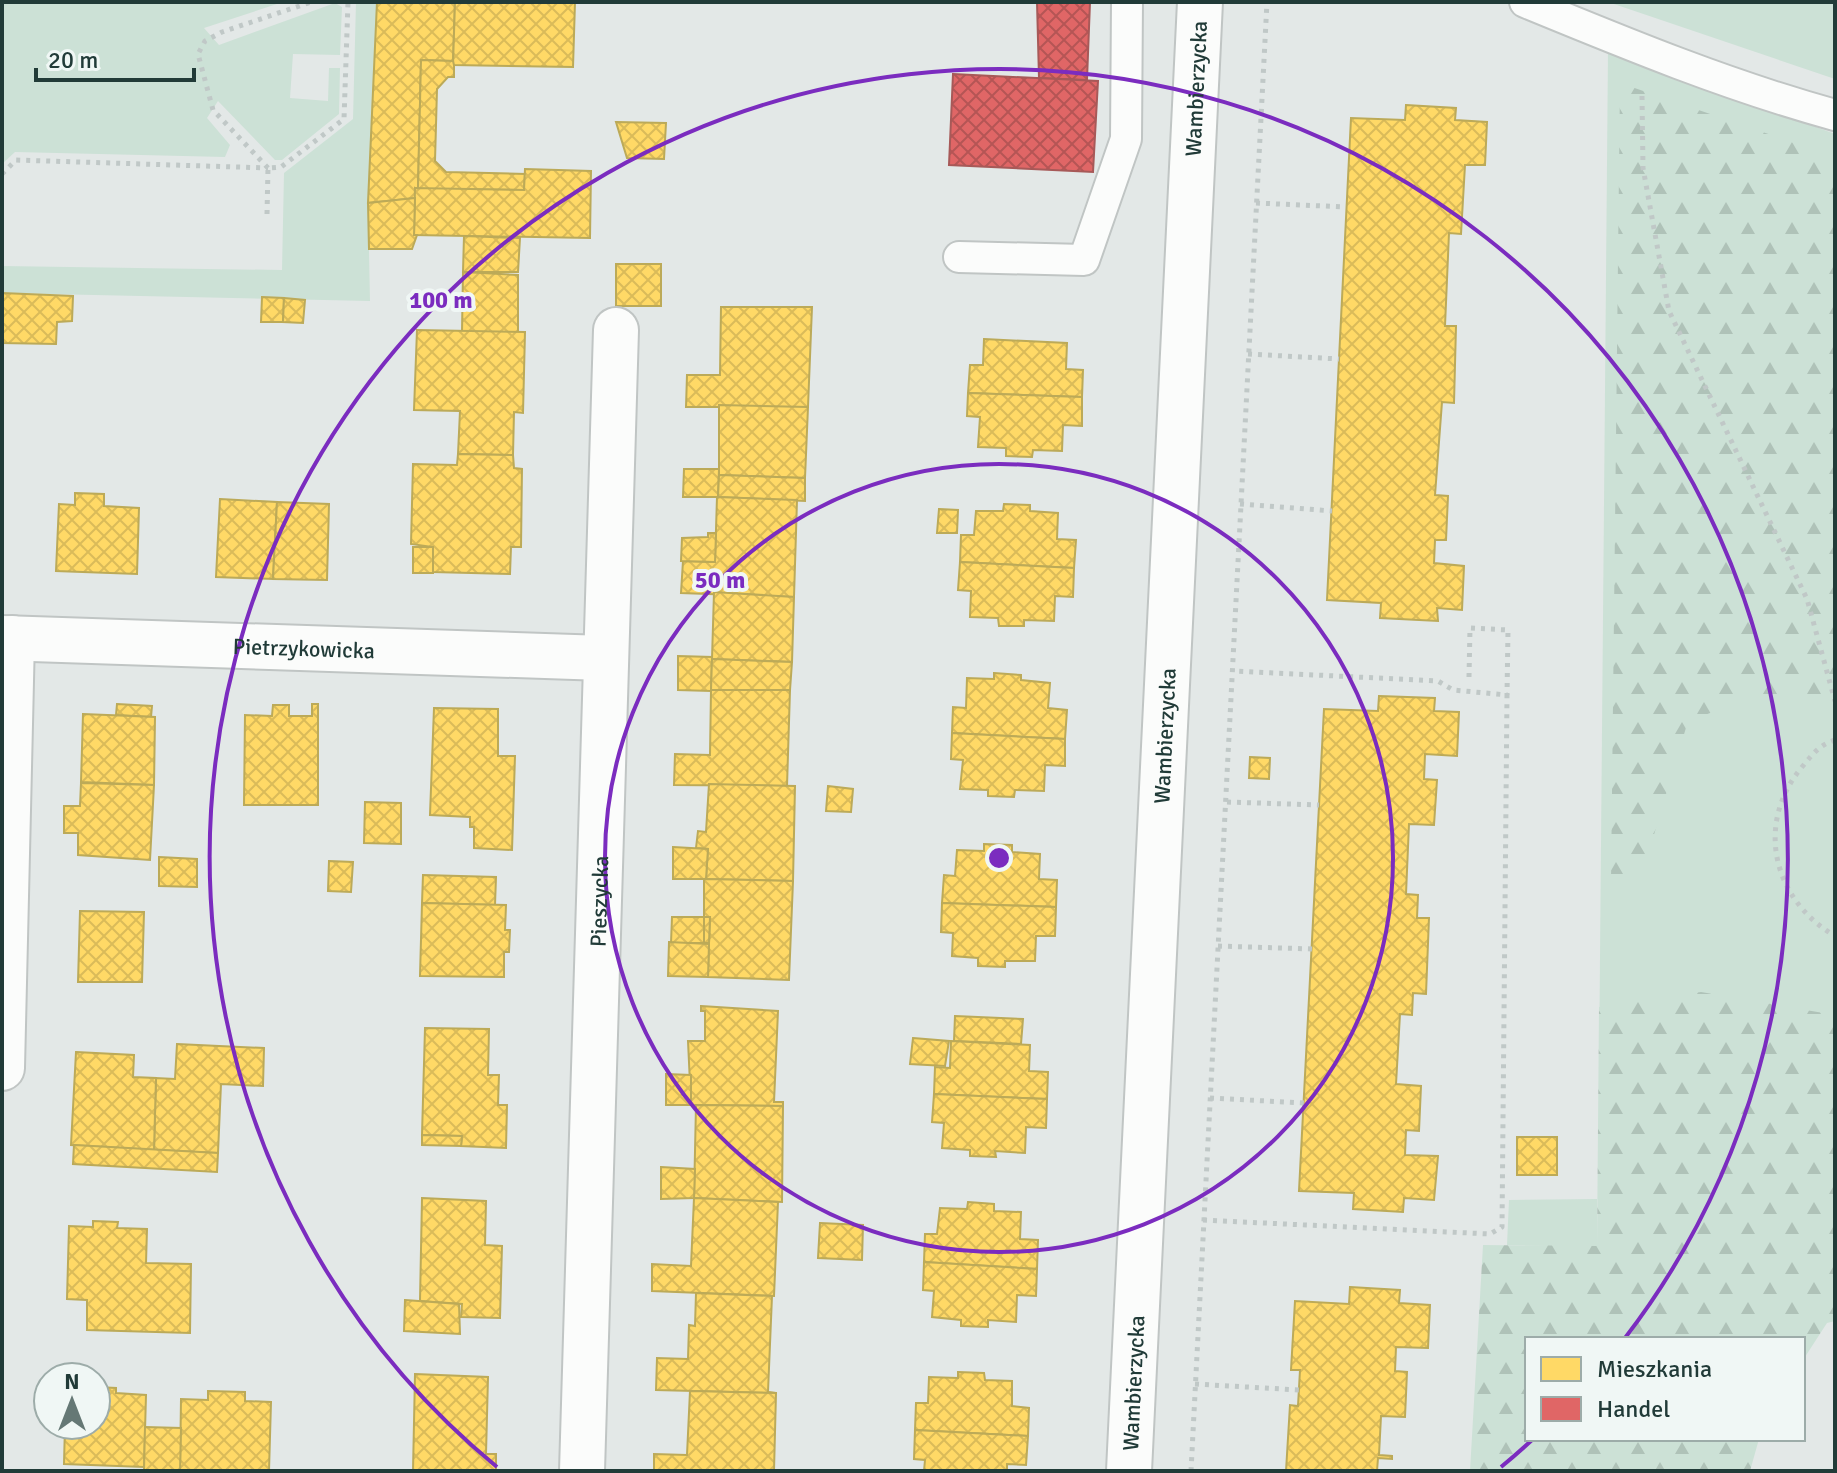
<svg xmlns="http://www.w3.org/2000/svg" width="1837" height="1473" font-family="Signika,sans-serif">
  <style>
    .green { fill: #cce1d6 }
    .forest { fill: url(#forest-firs) }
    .homes { fill: url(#homes-cross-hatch); stroke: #bcaa58; stroke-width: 2 }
    .shops { fill: url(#shops-cross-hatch); stroke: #a75958; stroke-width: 2 }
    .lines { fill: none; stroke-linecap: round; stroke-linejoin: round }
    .service-casing { stroke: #c0c5c4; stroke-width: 34 }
    .minor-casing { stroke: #c0c5c4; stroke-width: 48 }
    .path { stroke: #c0c8c7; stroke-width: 5; stroke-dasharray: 4 6; stroke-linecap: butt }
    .service { stroke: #fbfcfb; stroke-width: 30 }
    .minor { stroke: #fbfcfb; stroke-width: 44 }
    .ring { fill: none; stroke: #7b2cbf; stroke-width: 4 }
    .labels { text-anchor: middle; stroke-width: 8; stroke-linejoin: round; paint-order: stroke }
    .street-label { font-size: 22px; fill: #213b38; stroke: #f0f7f5 }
    .centre { fill: #7b2cbf; stroke: #f0f7f5; stroke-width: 4 }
    .ring-label { font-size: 24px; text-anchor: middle; font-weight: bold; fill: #7b2cbf; stroke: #f0f7f5; stroke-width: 8; stroke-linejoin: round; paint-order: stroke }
  </style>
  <defs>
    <pattern id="forest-firs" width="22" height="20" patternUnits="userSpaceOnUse" patternTransform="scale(2)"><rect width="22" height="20" fill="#cce1d6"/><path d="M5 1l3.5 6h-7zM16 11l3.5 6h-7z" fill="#afc2b8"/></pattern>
    <pattern id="homes-cross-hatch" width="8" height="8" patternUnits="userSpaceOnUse" patternTransform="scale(2)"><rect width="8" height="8" fill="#ffd966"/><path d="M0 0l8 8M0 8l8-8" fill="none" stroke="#dabb59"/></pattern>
    <pattern id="shops-cross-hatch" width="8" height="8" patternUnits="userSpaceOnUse" patternTransform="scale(2)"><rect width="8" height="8" fill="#e06666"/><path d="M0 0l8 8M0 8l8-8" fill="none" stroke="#b55555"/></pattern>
  </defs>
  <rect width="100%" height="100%" fill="#e3e8e7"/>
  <g class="green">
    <path d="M 2,2 L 283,2 L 204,28 L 219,45 L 335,3 L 342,7 L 340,55 L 293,54 L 290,98 L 328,101 L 329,68 L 340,68 L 339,114 L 282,160 L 275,160 L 218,101 L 207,118 L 230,145 L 225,157 L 15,152 L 2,164 Z"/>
    <path d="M 356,2 L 377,2 L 368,203 L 370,301 L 2,293 L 2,266 L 282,270 L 284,173 L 353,119 Z"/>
    <path d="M 1608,2 L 1835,2 L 1835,79 Z"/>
    <path d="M 1608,50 L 1835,134 L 1835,1070 L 1599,1071 Z"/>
    <path d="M 1597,1199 L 1597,1247 L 1507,1245 L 1509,1200 Z"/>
  </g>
  <g class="forest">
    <path d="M 1620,83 L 1835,157 L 1835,697 L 1746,700 L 1688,721 L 1644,868 L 1611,881 Z"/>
    <path d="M 1701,992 L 1835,1015 L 1835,1321 L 1827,1323 L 1803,1360 L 1803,1339 L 1527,1339 L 1527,1439 L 1759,1439 L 1750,1471 L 1470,1471 L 1483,1245 L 1597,1246 L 1599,1007 Z"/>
  </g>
  <g class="homes">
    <path d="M 377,2 L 455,2 L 453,61 L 421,60 L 418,189 L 415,188 L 415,198 L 368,203 Z"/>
    <path d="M 455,2 L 575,2 L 573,67 L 453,65 Z"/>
    <path d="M 421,60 L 453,61 L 454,65 L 454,77 L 448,77 L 437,89 L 435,161 L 446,172 L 525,174 L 524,190 L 418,189 Z"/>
    <path d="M 1406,105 L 1456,108 L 1455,120 L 1487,122 L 1485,165 L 1465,165 L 1461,234 L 1449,233 L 1445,326 L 1456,326 L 1454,403 L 1442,402 L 1435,495 L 1448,496 L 1446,540 L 1435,540 L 1434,563 L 1464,566 L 1462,610 L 1437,608 L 1438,621 L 1380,618 L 1381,603 L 1327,600 L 1351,118 L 1405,120 Z"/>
    <path d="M 616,122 L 666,123 L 664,159 L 627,158 Z"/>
    <path d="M 525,169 L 591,171 L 590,238 L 414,235 L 415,188 L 524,190 Z"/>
    <path d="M 415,198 L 414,235 L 417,235 L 412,249 L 369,249 L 368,203 Z"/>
    <path d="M 464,236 L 520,238 L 518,272 L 463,272 Z"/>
    <rect x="616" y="264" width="45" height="42"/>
    <path d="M 463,272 L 518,275 L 518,332 L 462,332 Z"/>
    <path d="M 2,293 L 73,296 L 72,321 L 57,322 L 56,344 L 2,343 Z"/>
    <path d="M 262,297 L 284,298 L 283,322 L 261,322 Z"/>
    <path d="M 284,298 L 305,300 L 303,323 L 283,322 Z"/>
    <path d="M 721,307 L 812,307 L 808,407 L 686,407 L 687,375 L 720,375 Z"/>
    <path d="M 417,330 L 525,332 L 523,413 L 514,412 L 513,455 L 458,454 L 460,411 L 414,410 Z"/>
    <path d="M 984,339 L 1067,343 L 1066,369 L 1083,370 L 1082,397 L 968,393 L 970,365 L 983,365 Z"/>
    <path d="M 968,393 L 1082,397 L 1082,426 L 1063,425 L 1062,451 L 1033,450 L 1032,457 L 1006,456 L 1006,448 L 978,447 L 980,417 L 967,416 Z"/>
    <path d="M 719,405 L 808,407 L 805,478 L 719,475 Z"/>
    <path d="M 458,454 L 513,455 L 514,468 L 522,469 L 521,547 L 511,547 L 510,574 L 433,572 L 433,547 L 411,544 L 413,464 L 457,465 Z"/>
    <path d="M 684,469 L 719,469 L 718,497 L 683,497 Z"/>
    <path d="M 719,475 L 805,478 L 805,501 L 718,497 Z"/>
    <path d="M 75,493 L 104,494 L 104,506 L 139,508 L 137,574 L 56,571 L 59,504 L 75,505 Z"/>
    <path d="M 717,497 L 797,500 L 794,597 L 681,593 L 683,561 L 715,562 Z"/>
    <path d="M 220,499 L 277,502 L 273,579 L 216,577 Z"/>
    <path d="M 277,502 L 329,504 L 327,580 L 273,579 Z"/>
    <path d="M 1004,504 L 1030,505 L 1030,511 L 1058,513 L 1057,539 L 1076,540 L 1074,568 L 960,562 L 961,535 L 974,535 L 976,511 L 1003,511 Z"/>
    <path d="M 939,509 L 958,510 L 957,533 L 937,533 Z"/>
    <path d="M 708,533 L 716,533 L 715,562 L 681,561 L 682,538 L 708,537 Z"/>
    <rect x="413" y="547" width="20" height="26"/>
    <path d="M 960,562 L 1074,568 L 1073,597 L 1055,596 L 1054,621 L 1024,620 L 1024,626 L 999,626 L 998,618 L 970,617 L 971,591 L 958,590 Z"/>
    <path d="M 714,592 L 794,597 L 792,662 L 712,659 Z"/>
    <path d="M 678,656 L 712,657 L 711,691 L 678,690 Z"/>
    <path d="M 712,659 L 792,662 L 790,690 L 711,690 Z"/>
    <path d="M 994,673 L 1021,675 L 1021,680 L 1050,683 L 1048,708 L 1067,710 L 1065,739 L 952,733 L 953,707 L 966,708 L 967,678 L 994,679 Z"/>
    <path d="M 711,690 L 790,690 L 787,786 L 674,785 L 675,754 L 710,755 Z"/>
    <path d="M 1379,696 L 1435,698 L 1434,711 L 1459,712 L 1457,756 L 1425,754 L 1424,779 L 1437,780 L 1434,825 L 1409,824 L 1406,894 L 1418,895 L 1417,918 L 1429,918 L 1426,994 L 1413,993 L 1412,1015 L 1400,1014 L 1396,1084 L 1421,1086 L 1419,1131 L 1406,1130 L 1405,1155 L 1438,1156 L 1434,1200 L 1404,1198 L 1403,1212 L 1353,1209 L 1354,1193 L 1299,1191 L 1324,709 L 1378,711 Z"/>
    <path d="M 117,704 L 152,706 L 151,717 L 116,715 Z"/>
    <path d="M 312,704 L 318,704 L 318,805 L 244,805 L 245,715 L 272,716 L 273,705 L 289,705 L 289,716 L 312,716 Z"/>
    <path d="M 434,708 L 498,709 L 498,756 L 515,756 L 512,850 L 474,848 L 474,827 L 470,827 L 470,817 L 430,815 Z"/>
    <path d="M 83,714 L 155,717 L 154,785 L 81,782 Z"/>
    <path d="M 952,733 L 1065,739 L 1065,766 L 1045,765 L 1044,791 L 1015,790 L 1014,797 L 988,796 L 988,790 L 960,789 L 963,760 L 951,759 Z"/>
    <path d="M 1250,757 L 1270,758 L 1269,779 L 1249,778 Z"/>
    <path d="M 81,783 L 154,785 L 150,860 L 78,855 L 78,833 L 64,833 L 64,806 L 80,806 Z"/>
    <path d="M 709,784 L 795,786 L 793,881 L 706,879 L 708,849 L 696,848 L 698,831 L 706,832 Z"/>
    <path d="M 828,786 L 853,789 L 851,812 L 826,811 Z"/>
    <path d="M 365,802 L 401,803 L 401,844 L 364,843 Z"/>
    <path d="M 984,844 L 1012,845 L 1012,852 L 1040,854 L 1039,879 L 1057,880 L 1056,907 L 942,903 L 944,875 L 955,876 L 957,850 L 984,851 Z"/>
    <path d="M 673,847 L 708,849 L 706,879 L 673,879 Z"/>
    <path d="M 159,857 L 197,859 L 197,887 L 159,886 Z"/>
    <path d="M 329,861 L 353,862 L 351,892 L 328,891 Z"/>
    <path d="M 423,875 L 496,877 L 495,905 L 422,903 Z"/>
    <path d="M 704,879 L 793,881 L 789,980 L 708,977 L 709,944 L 704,943 L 709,943 L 710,917 L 704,917 Z"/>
    <path d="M 422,903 L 506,905 L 505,930 L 510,930 L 509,952 L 504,952 L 504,977 L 420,976 Z"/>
    <path d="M 942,903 L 1056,907 L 1055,936 L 1036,936 L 1035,961 L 1005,961 L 1005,967 L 978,966 L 978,958 L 952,956 L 953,933 L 941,932 Z"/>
    <path d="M 80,911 L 144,912 L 142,982 L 78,982 Z"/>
    <path d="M 672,917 L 704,917 L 704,943 L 671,943 Z"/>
    <path d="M 704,917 L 710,917 L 709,943 L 704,943 Z"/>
    <path d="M 669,942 L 709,944 L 708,977 L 668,976 Z"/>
    <path d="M 701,1006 L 778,1011 L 774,1102 L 783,1102 L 783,1106 L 691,1105 L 688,1041 L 705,1041 L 705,1011 L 701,1011 Z"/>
    <path d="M 955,1016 L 1023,1019 L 1021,1044 L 954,1041 Z"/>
    <path d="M 425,1028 L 489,1029 L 488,1075 L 499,1075 L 498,1105 L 507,1105 L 506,1148 L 461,1146 L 462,1136 L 422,1135 Z"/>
    <path d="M 913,1038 L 949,1041 L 945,1066 L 910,1064 Z"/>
    <path d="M 951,1041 L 1030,1045 L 1029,1071 L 1048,1072 L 1047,1099 L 934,1094 L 935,1067 L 950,1068 Z"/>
    <path d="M 177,1044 L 264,1048 L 263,1086 L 221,1084 L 218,1153 L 154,1150 L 156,1078 L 175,1079 Z"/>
    <path d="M 76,1052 L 134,1055 L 133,1077 L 156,1078 L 154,1150 L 71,1145 Z"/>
    <path d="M 666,1074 L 691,1075 L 691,1105 L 666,1105 Z"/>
    <path d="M 934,1094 L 1047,1099 L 1046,1128 L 1026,1127 L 1025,1153 L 995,1151 L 996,1157 L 970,1156 L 970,1150 L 942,1148 L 944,1123 L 932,1122 Z"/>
    <path d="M 696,1105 L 783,1106 L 782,1202 L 694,1198 Z"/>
    <path d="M 422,1135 L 462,1136 L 461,1146 L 422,1145 Z"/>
    <rect x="1517" y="1137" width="40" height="38"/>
    <path d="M 74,1145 L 218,1153 L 217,1172 L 73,1164 Z"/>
    <path d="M 661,1167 L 695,1169 L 694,1198 L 661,1199 Z"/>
    <path d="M 422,1198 L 486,1201 L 485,1245 L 502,1246 L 500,1318 L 461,1317 L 462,1304 L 420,1301 Z"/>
    <path d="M 694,1198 L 778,1202 L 774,1296 L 652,1291 L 652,1264 L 691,1266 Z"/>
    <path d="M 968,1202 L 994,1204 L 994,1211 L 1021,1212 L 1020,1239 L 1038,1240 L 1037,1269 L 924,1262 L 925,1234 L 937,1234 L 940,1208 L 967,1209 Z"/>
    <path d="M 93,1221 L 118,1222 L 117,1228 L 147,1229 L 146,1263 L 191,1264 L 190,1333 L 87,1330 L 87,1300 L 67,1299 L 69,1226 L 93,1227 Z"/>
    <path d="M 820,1223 L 863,1225 L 862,1260 L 818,1258 Z"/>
    <path d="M 924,1262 L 1037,1269 L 1036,1296 L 1017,1295 L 1016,1322 L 988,1320 L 988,1327 L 961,1326 L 961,1320 L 932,1317 L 934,1291 L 923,1290 Z"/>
    <path d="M 1350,1287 L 1400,1290 L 1399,1303 L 1430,1305 L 1428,1348 L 1396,1347 L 1395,1371 L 1407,1372 L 1405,1417 L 1381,1416 L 1379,1455 L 1392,1456 L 1392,1459 L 1378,1458 L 1377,1471 L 1286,1471 L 1290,1405 L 1298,1406 L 1300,1370 L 1291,1370 L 1295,1301 L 1349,1304 Z"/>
    <path d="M 696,1293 L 772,1296 L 768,1392 L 776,1393 L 656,1390 L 657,1358 L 688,1359 L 689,1325 L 695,1326 Z"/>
    <path d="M 405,1300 L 459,1304 L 460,1334 L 404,1331 Z"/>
    <path d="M 958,1372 L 984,1373 L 985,1380 L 1012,1381 L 1012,1406 L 1029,1408 L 1028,1436 L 915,1430 L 916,1403 L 928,1403 L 929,1377 L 958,1378 Z"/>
    <path d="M 415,1374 L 488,1377 L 486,1454 L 496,1454 L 496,1471 L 413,1471 Z"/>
    <path d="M 96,1387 L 116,1388 L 116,1393 L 146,1395 L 144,1467 L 64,1464 L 65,1425 L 96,1425 Z"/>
    <path d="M 208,1391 L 245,1392 L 245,1401 L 271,1402 L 269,1471 L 180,1471 L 181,1399 L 208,1400 Z"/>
    <path d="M 690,1391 L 776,1393 L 774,1471 L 654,1471 L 654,1454 L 687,1455 Z"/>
    <path d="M 145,1427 L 181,1428 L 180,1471 L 144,1471 Z"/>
    <path d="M 915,1430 L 1028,1436 L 1026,1465 L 1007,1464 L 1007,1471 L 924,1471 L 925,1460 L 914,1459 Z"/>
  </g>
  <g class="shops">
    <path d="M 1037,2 L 1090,2 L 1087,80 L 1039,78 Z"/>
    <path d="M 953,74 L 1098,81 L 1093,172 L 949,165 Z"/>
  </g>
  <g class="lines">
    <g class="service-casing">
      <g id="service">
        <path d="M 1525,2 C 1627,44 1729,86 1835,115"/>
        <path d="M 959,257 L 1084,260 L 1126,139 L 1127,2"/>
      </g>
    </g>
    <g class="minor-casing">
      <g id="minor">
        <path id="s1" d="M 2,638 L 604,658"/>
        <path d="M 2,1068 L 12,638"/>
        <path id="s2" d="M 582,1471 L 616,330"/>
        <path id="s3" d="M 1129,1471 L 1200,2"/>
      </g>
    </g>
    <g class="path">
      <path d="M 1642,96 L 1643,168 L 1669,311 L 1807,599 L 1835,701"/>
      <path d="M 268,168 L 213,110 L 198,54 L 205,41 L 222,32 L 311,2"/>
      <path d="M 2,174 L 16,160 L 268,168"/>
      <path d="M 1256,203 L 1346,207"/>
      <path d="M 267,214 L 268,168 L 281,167 L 344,119 L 348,2"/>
      <path d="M 1248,354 L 1339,359"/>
      <path d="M 1240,504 L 1332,511"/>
      <path d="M 1469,677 L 1470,628 L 1508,630 L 1507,695"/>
      <path d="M 1835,740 C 1819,745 1813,754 1802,767 C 1755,823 1772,899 1835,936"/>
      <path d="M 1227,802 L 1319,805"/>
      <path d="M 1218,946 L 1312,949"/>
      <path d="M 1210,1098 L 1304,1103"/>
      <path d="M 1203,1220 L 1490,1234 L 1502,1227 L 1507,695 L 1453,690 L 1438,681 L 1234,671"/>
      <path d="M 1195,1384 L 1299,1390"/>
      <path d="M 1191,1471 L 1267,2"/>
    </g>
    <use href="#service" class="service"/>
    <use href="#minor" class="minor"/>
  </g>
  <g class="ring">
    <circle cx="999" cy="858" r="394"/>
    <path d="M1532 1440A789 789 0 0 1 1501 1467M497 1467A789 789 0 1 1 1625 1338"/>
  </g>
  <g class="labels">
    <g class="street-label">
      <text dy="8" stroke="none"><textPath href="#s3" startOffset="1384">Wambierzycka</textPath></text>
      <text dy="8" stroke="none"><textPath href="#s1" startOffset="302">Pietrzykowicka</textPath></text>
      <text dy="8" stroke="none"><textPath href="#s3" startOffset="736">Wambierzycka</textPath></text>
      <text dy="8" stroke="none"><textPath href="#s2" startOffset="570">Pieszycka</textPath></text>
      <text dy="8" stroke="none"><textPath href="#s3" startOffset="88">Wambierzycka</textPath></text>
    </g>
  </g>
  <circle cx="999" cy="858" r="12" class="centre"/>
  <g class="ring-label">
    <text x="441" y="308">100 m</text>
    <text x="720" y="588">50 m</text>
  </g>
  <rect width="1837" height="1473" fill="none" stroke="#213b38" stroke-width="8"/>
  <rect x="1525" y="1337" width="280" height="104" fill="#f0f7f5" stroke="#9daca9" stroke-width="2"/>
  <rect x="1541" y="1357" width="40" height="24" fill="#ffd966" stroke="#9daca9" stroke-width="2"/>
  <text x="1597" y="1377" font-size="24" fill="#213b38">Mieszkania</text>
  <rect x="1541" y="1397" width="40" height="24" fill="#e06666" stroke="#9daca9" stroke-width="2"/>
  <text x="1597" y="1417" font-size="24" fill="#213b38">Handel</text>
  <g transform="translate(72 1401)"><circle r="38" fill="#f0f7f5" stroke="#9daca9" stroke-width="2"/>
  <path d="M0-6L14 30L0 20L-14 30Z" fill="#657875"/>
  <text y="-12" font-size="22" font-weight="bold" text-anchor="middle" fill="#213b38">N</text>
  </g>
  <path d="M36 68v12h158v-12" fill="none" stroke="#213b38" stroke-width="4"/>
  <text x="48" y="68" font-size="24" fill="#213b38" stroke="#f0f7f5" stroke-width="6" paint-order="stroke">20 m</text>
</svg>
